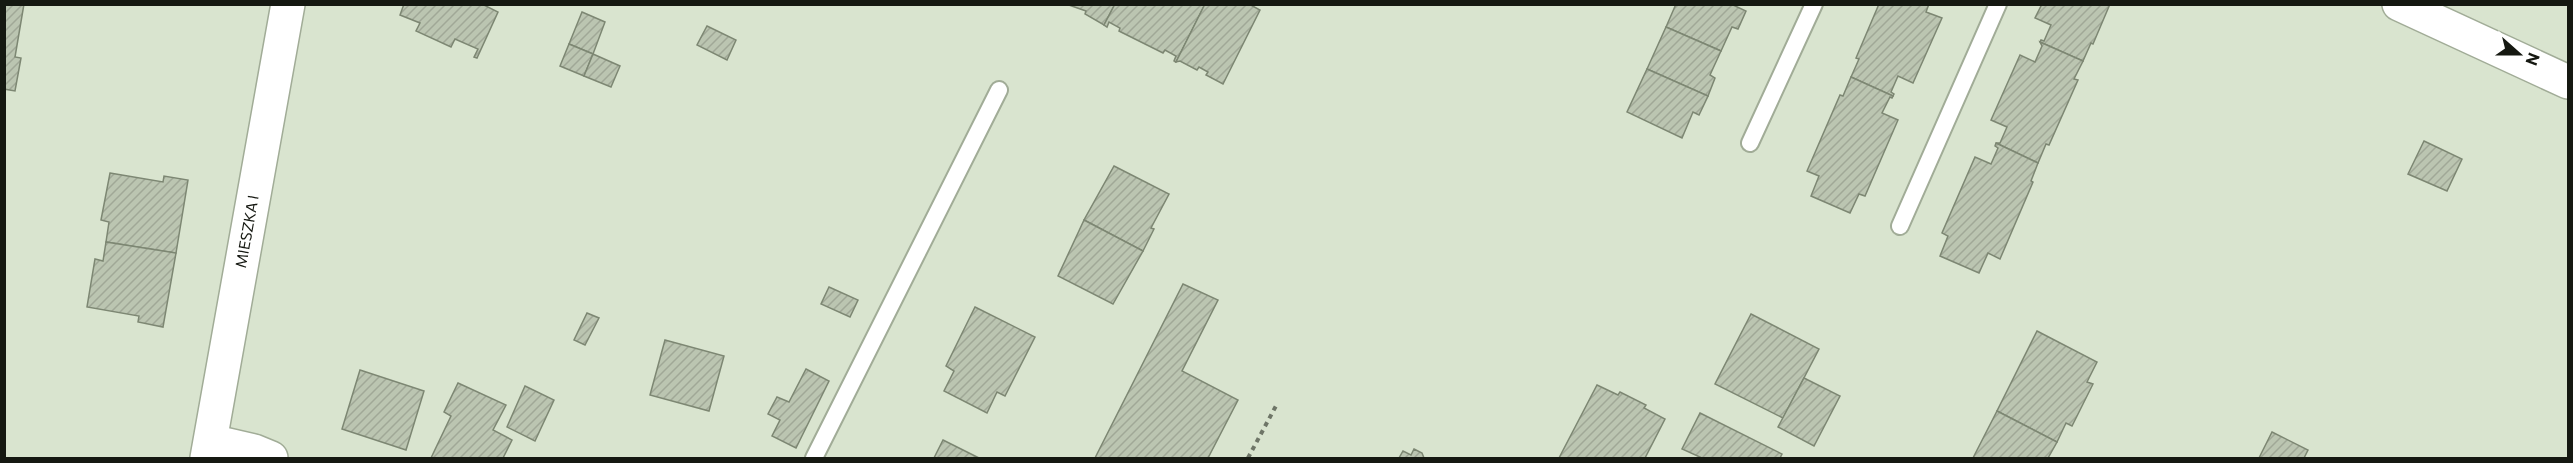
<svg xmlns="http://www.w3.org/2000/svg" width="2573" height="463" font-family="Commissioner,sans-serif">
  <style>
    .building { fill: url(#building-hatch); stroke: #7d8773; stroke-width: 1.5 }
    .lines { fill: none; stroke-linecap: round; stroke-linejoin: round }
    .service-casing { stroke: #a1ac97; stroke-width: 20 }
    .minor-casing { stroke: #a1ac97; stroke-width: 36 }
    .path { stroke: #6e7567; stroke-width: 4; stroke-dasharray: 4.5 4.5; stroke-linecap: butt }
    .service { stroke: #fff; stroke-width: 16 }
    .minor { stroke: #fff; stroke-width: 33 }
    .labels { text-anchor: middle; stroke-width: 4.5; stroke-linejoin: round; paint-order: stroke }
    .street-label { font-size: 15px; fill: #151811; stroke: #fff }
  </style>
  <defs>
    <pattern id="building-hatch" width="6" height="6" patternUnits="userSpaceOnUse" patternTransform="scale(1.5)"><rect width="6" height="6" fill="#bbc5b1"/><path d="M-1 1l2-2M0 6l6-6M5 7l2-2" fill="none" stroke="#a0a897"/></pattern>
  </defs>
  <rect width="100%" height="100%" fill="#d9e4cf"/>
  <g class="building">
    <path d="M 4,4 L 24,4 L 15,57 L 21,58 L 15,91 L 4,89 Z"/>
    <path d="M 404,4 L 482,4 L 498,12 L 477,58 L 474,57 L 478,49 L 455,39 L 451,47 L 416,31 L 420,23 L 400,15 Z"/>
    <path d="M 1066,4 L 1115,4 L 1104,25 L 1085,14 L 1086,11 Z"/>
    <path d="M 1115,4 L 1205,4 L 1176,62 L 1174,61 L 1176,56 L 1165,50 L 1163,53 L 1119,31 L 1120,28 L 1109,22 L 1107,27 L 1104,25 Z"/>
    <path d="M 1205,4 L 1249,4 L 1260,10 L 1223,84 L 1206,75 L 1208,72 L 1199,67 L 1197,70 L 1180,61 L 1176,62 Z"/>
    <path d="M 1676,4 L 1731,4 L 1746,11 L 1738,29 L 1732,27 L 1721,51 L 1666,27 Z"/>
    <path d="M 1879,4 L 1929,4 L 1926,12 L 1942,18 L 1913,83 L 1898,76 L 1891,92 L 1894,94 L 1893,96 L 1851,77 L 1859,59 L 1856,58 Z"/>
    <path d="M 2042,4 L 2110,4 L 2093,44 L 2091,43 L 2083,61 L 2040,42 L 2041,40 L 2044,41 L 2051,25 L 2035,18 Z"/>
    <path d="M 582,12 L 605,22 L 593,54 L 569,44 Z"/>
    <path d="M 707,26 L 736,40 L 727,60 L 697,45 Z"/>
    <path d="M 1666,27 L 1721,51 L 1710,75 L 1715,78 L 1708,96 L 1647,69 Z"/>
    <path d="M 2040,42 L 2083,61 L 2074,79 L 2078,80 L 2049,145 L 2046,144 L 2038,163 L 1996,143 L 2000,143 L 2007,127 L 1991,120 L 2020,55 L 2035,62 L 2042,46 Z"/>
    <path d="M 569,44 L 593,54 L 584,76 L 560,66 Z"/>
    <path d="M 593,54 L 620,66 L 611,87 L 584,76 Z"/>
    <path d="M 1647,69 L 1708,96 L 1699,115 L 1693,112 L 1682,138 L 1627,112 Z"/>
    <path d="M 1851,77 L 1893,96 L 1892,98 L 1890,97 L 1882,113 L 1898,120 L 1865,196 L 1859,194 L 1850,213 L 1811,196 L 1819,176 L 1807,171 L 1840,95 L 1843,96 Z"/>
    <path d="M 2424,141 L 2462,159 L 2447,191 L 2408,174 Z"/>
    <path d="M 1996,143 L 2038,163 L 2031,181 L 2033,182 L 2000,259 L 1988,253 L 1979,273 L 1940,256 L 1948,236 L 1942,233 L 1975,157 L 1991,164 L 1998,148 L 1995,146 Z"/>
    <path d="M 1114,166 L 1169,194 L 1151,228 L 1154,229 L 1143,251 L 1084,220 Z"/>
    <path d="M 110,173 L 163,182 L 164,176 L 188,180 L 176,253 L 106,242 L 109,222 L 101,220 Z"/>
    <path d="M 1084,220 L 1143,251 L 1113,304 L 1058,276 Z"/>
    <path d="M 106,242 L 176,253 L 163,327 L 138,322 L 139,316 L 87,307 L 95,259 L 103,261 Z"/>
    <path d="M 1183,284 L 1218,300 L 1182,371 L 1238,400 L 1208,458 L 1095,458 Z"/>
    <path d="M 829,287 L 858,300 L 850,317 L 821,304 Z"/>
    <path d="M 975,307 L 1035,337 L 1005,396 L 997,392 L 987,413 L 944,391 L 954,371 L 946,366 Z"/>
    <path d="M 587,313 L 599,318 L 585,345 L 574,340 Z"/>
    <path d="M 1751,314 L 1819,349 L 1783,418 L 1715,384 Z"/>
    <path d="M 2037,331 L 2097,362 L 2087,382 L 2093,384 L 2072,426 L 2066,423 L 2057,442 L 1997,411 Z"/>
    <path d="M 665,340 L 724,356 L 709,411 L 650,395 Z"/>
    <path d="M 806,369 L 829,381 L 796,448 L 772,436 L 780,420 L 768,414 L 777,397 L 789,402 Z"/>
    <path d="M 360,370 L 424,391 L 406,450 L 342,429 Z"/>
    <path d="M 1804,378 L 1840,396 L 1814,446 L 1778,427 Z"/>
    <path d="M 458,383 L 506,405 L 493,430 L 512,440 L 503,458 L 431,458 L 451,416 L 444,412 Z"/>
    <path d="M 1597,385 L 1618,395 L 1620,392 L 1646,405 L 1644,408 L 1665,419 L 1645,458 L 1559,458 Z"/>
    <path d="M 525,386 L 554,400 L 535,441 L 507,427 Z"/>
    <path d="M 1997,411 L 2057,442 L 2048,458 L 1973,458 Z"/>
    <path d="M 1700,413 L 1782,454 L 1780,458 L 1702,458 L 1682,449 Z"/>
    <path d="M 2272,432 L 2308,450 L 2304,458 L 2259,458 Z"/>
    <path d="M 943,440 L 979,458 L 934,458 Z"/>
    <path d="M 1414,449 L 1422,453 L 1424,458 L 1399,458 L 1403,451 L 1411,455 Z"/>
  </g>
  <g class="lines">
    <g class="service-casing">
      <g id="service">
        <path d="M 1750,143 L 1814,4"/>
        <path d="M 1900,226 L 1998,4"/>
        <path d="M 814,458 L 999,90"/>
      </g>
    </g>
    <g class="minor-casing">
      <g id="minor">
        <path d="M 2399,4 L 2568,82"/>
        <path d="M 211,441 L 254,451 L 271,458"/>
        <path id="s1" d="M 207,458 L 288,4"/>
      </g>
    </g>
    <path class="path" d="M 1248,458 L 1277,404"/>
    <use href="#service" class="service"/>
    <use href="#minor" class="minor"/>
  </g>
  <g class="labels">
    <g class="street-label">
      <text dy="5" stroke="none"><textPath href="#s1" startOffset="230">MIESZKA I</textPath></text>
    </g>
  </g>
  <rect width="2573" height="463" fill="none" stroke="#151811" stroke-width="12"/>
  <g transform="translate(2519 54) rotate(111)" stroke="#ffffff" stroke-width="4.5" paint-order="stroke">
  <path d="M0-4.5L10 22L0 15L-10 22Z" fill="#151811"/>
  <text y="-9" font-size="16" font-weight="bold" text-anchor="middle" fill="#151811">N</text>
  </g>
</svg>
